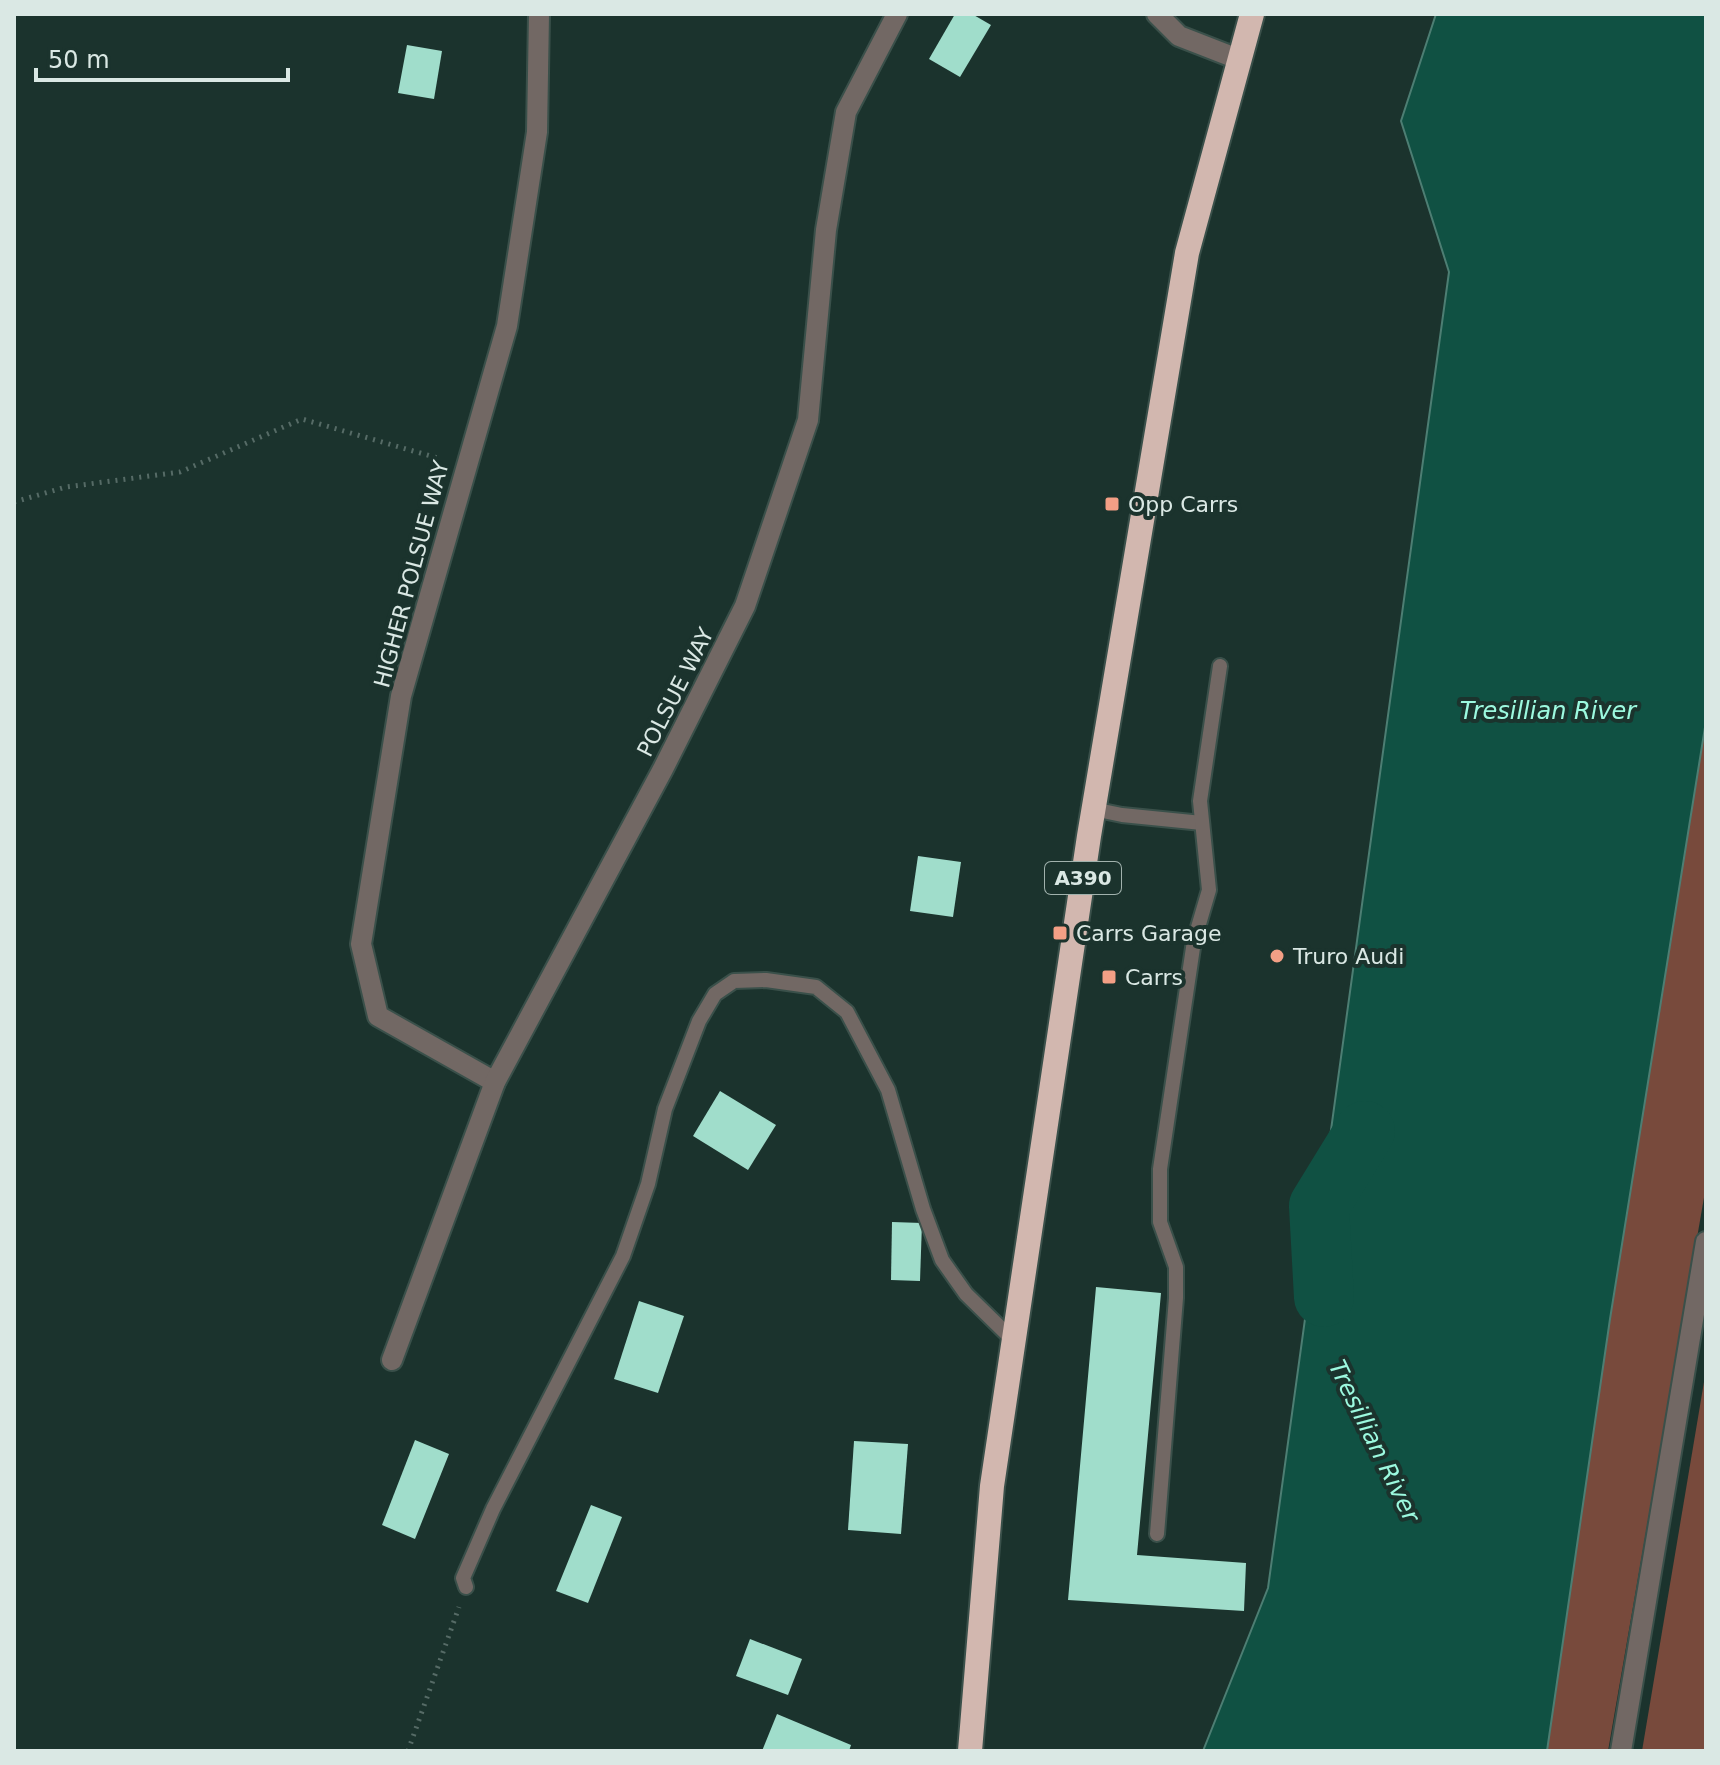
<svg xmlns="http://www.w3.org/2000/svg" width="1720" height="1765" font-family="'DejaVu Sans',sans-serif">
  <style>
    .forest { fill: #784a3c }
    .water { fill: #105143; stroke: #4d7e73; stroke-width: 2 }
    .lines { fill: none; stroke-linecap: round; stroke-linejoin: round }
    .river { stroke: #105143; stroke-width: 60 }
    .building { fill: #a0ddcb }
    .lane-casing { stroke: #3a504a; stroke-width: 18 }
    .street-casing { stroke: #3a504a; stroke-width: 24 }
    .highway-casing { stroke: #3a504a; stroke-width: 28 }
    .path { stroke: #566b66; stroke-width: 5; stroke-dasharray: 2 6; stroke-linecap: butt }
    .lane { stroke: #726864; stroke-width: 14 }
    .street { stroke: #726864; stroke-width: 20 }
    .highway { stroke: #d2b7af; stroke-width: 24 }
    .poi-dot { fill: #f39f85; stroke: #1b332d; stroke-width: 3 }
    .labels { text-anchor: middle; stroke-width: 8; stroke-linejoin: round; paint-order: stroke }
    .shield { fill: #1b332d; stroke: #a1b2ad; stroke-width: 2 }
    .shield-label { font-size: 20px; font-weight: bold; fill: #dae8e4 }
    .poi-label { font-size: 22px; fill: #dae8e4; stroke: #1b332d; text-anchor: start }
    .street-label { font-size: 22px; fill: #dae8e4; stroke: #1b332d }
    .water-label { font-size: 24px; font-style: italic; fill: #9cf9df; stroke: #1b332d }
  </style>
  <rect width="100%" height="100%" fill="#1b332d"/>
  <g class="forest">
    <path d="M 1706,721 L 1706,1186 L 1608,1751 L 1547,1751 L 1610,1319 Z"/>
    <path d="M 1706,1370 L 1706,1751 L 1642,1751 Z"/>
  </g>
  <path class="water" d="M 1436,14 L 1706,14 L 1706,721 L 1610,1319 L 1547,1751 L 1203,1751 L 1268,1588 L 1449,272 L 1401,121 Z"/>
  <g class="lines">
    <path class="river" d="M 1324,1297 L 1319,1206 L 1365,1131"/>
  </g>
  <g class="building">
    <path d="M 955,14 L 972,14 L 991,25 L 960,77 L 929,59 Z"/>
    <path d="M 407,45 L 442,51 L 434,99 L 398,93 Z"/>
    <path d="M 918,856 L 961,862 L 953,917 L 910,911 Z"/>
    <path d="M 720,1091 L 776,1125 L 748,1170 L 693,1136 Z"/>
    <path d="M 892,1222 L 922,1223 L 920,1281 L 891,1280 Z"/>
    <path d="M 1096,1287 L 1161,1293 L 1137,1555 L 1246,1563 L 1244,1611 L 1068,1600 Z"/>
    <path d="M 639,1301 L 684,1316 L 658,1393 L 614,1379 Z"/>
    <path d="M 415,1440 L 449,1454 L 415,1539 L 382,1525 Z"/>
    <path d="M 854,1441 L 908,1444 L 901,1534 L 848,1530 Z"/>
    <path d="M 591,1505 L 622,1517 L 588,1603 L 556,1591 Z"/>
    <path d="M 750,1639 L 802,1659 L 788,1695 L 736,1676 Z"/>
    <path d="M 777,1714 L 851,1745 L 849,1751 L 762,1751 Z"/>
  </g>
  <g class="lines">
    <g class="lane-casing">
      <g id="lane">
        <path d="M 1093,809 L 1122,815 L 1202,823"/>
        <path d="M 1157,1534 L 1176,1298 L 1176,1267 L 1160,1222 L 1160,1169 L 1194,941 L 1209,890 L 1200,801 L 1220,666"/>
        <path d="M 466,1587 L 463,1578 L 493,1509 L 623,1256 L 648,1184 L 665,1109 L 699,1021 L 715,994 L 734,981 L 766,980 L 816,987 L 847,1012 L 888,1090 L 923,1209 L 942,1260 L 966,1294 L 1014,1341"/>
      </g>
    </g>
    <g class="street-casing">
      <g id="street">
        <path d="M 1157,14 L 1179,36 L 1238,59"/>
        <path d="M 495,1082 L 378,1016 L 361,944 L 401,696 L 507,326 L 537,132 L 539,14"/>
        <path d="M 392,1360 L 495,1082 L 663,769 L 745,606 L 808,420 L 826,230 L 846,112 L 897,14"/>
        <path d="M 1621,1751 L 1706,1242"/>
      </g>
    </g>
    <g class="highway-casing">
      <path id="highway" d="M 970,1751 L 992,1486 L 1089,836 L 1187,253 L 1252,14"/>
    </g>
    <g class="path">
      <path d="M 14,502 L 66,487 L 180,472 L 302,419 L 441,459"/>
      <path d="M 408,1751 L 459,1607"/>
    </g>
    <use href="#lane" class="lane"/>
    <use href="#street" class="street"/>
    <use href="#highway" class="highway"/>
  </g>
  <g class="poi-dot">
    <rect x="1104" y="496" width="16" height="16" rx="4"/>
    <rect x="1052" y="925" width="16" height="16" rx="4"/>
    <circle cx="1277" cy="956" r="8"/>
    <rect x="1101" y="969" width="16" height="16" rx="4"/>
  </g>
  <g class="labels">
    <rect class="shield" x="1045" y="862" width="76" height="32" rx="6"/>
    <g class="shield-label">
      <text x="1083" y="885">A390</text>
    </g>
    <g class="poi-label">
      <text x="1128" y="512">Opp Carrs</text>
      <text x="1076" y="941">Carrs Garage</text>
      <text x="1293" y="964">Truro Audi</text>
      <text x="1125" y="985">Carrs</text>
    </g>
    <g class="street-label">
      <text transform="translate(411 574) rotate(-75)" y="8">HIGHER POLSUE WAY</text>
      <text transform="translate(675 692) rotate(-63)" y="8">POLSUE WAY</text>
    </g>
    <g class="water-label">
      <text x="1548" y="719">Tresillian River</text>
      <text transform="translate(1374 1441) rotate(64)" y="8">Tresillian River</text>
    </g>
  </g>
  <rect width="1720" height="1765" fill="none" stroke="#dae8e4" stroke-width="32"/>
  <path d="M36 68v12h252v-12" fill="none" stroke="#dae8e4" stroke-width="4"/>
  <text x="48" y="68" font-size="24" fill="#dae8e4" stroke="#1b332d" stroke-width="6" paint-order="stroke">50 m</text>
</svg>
